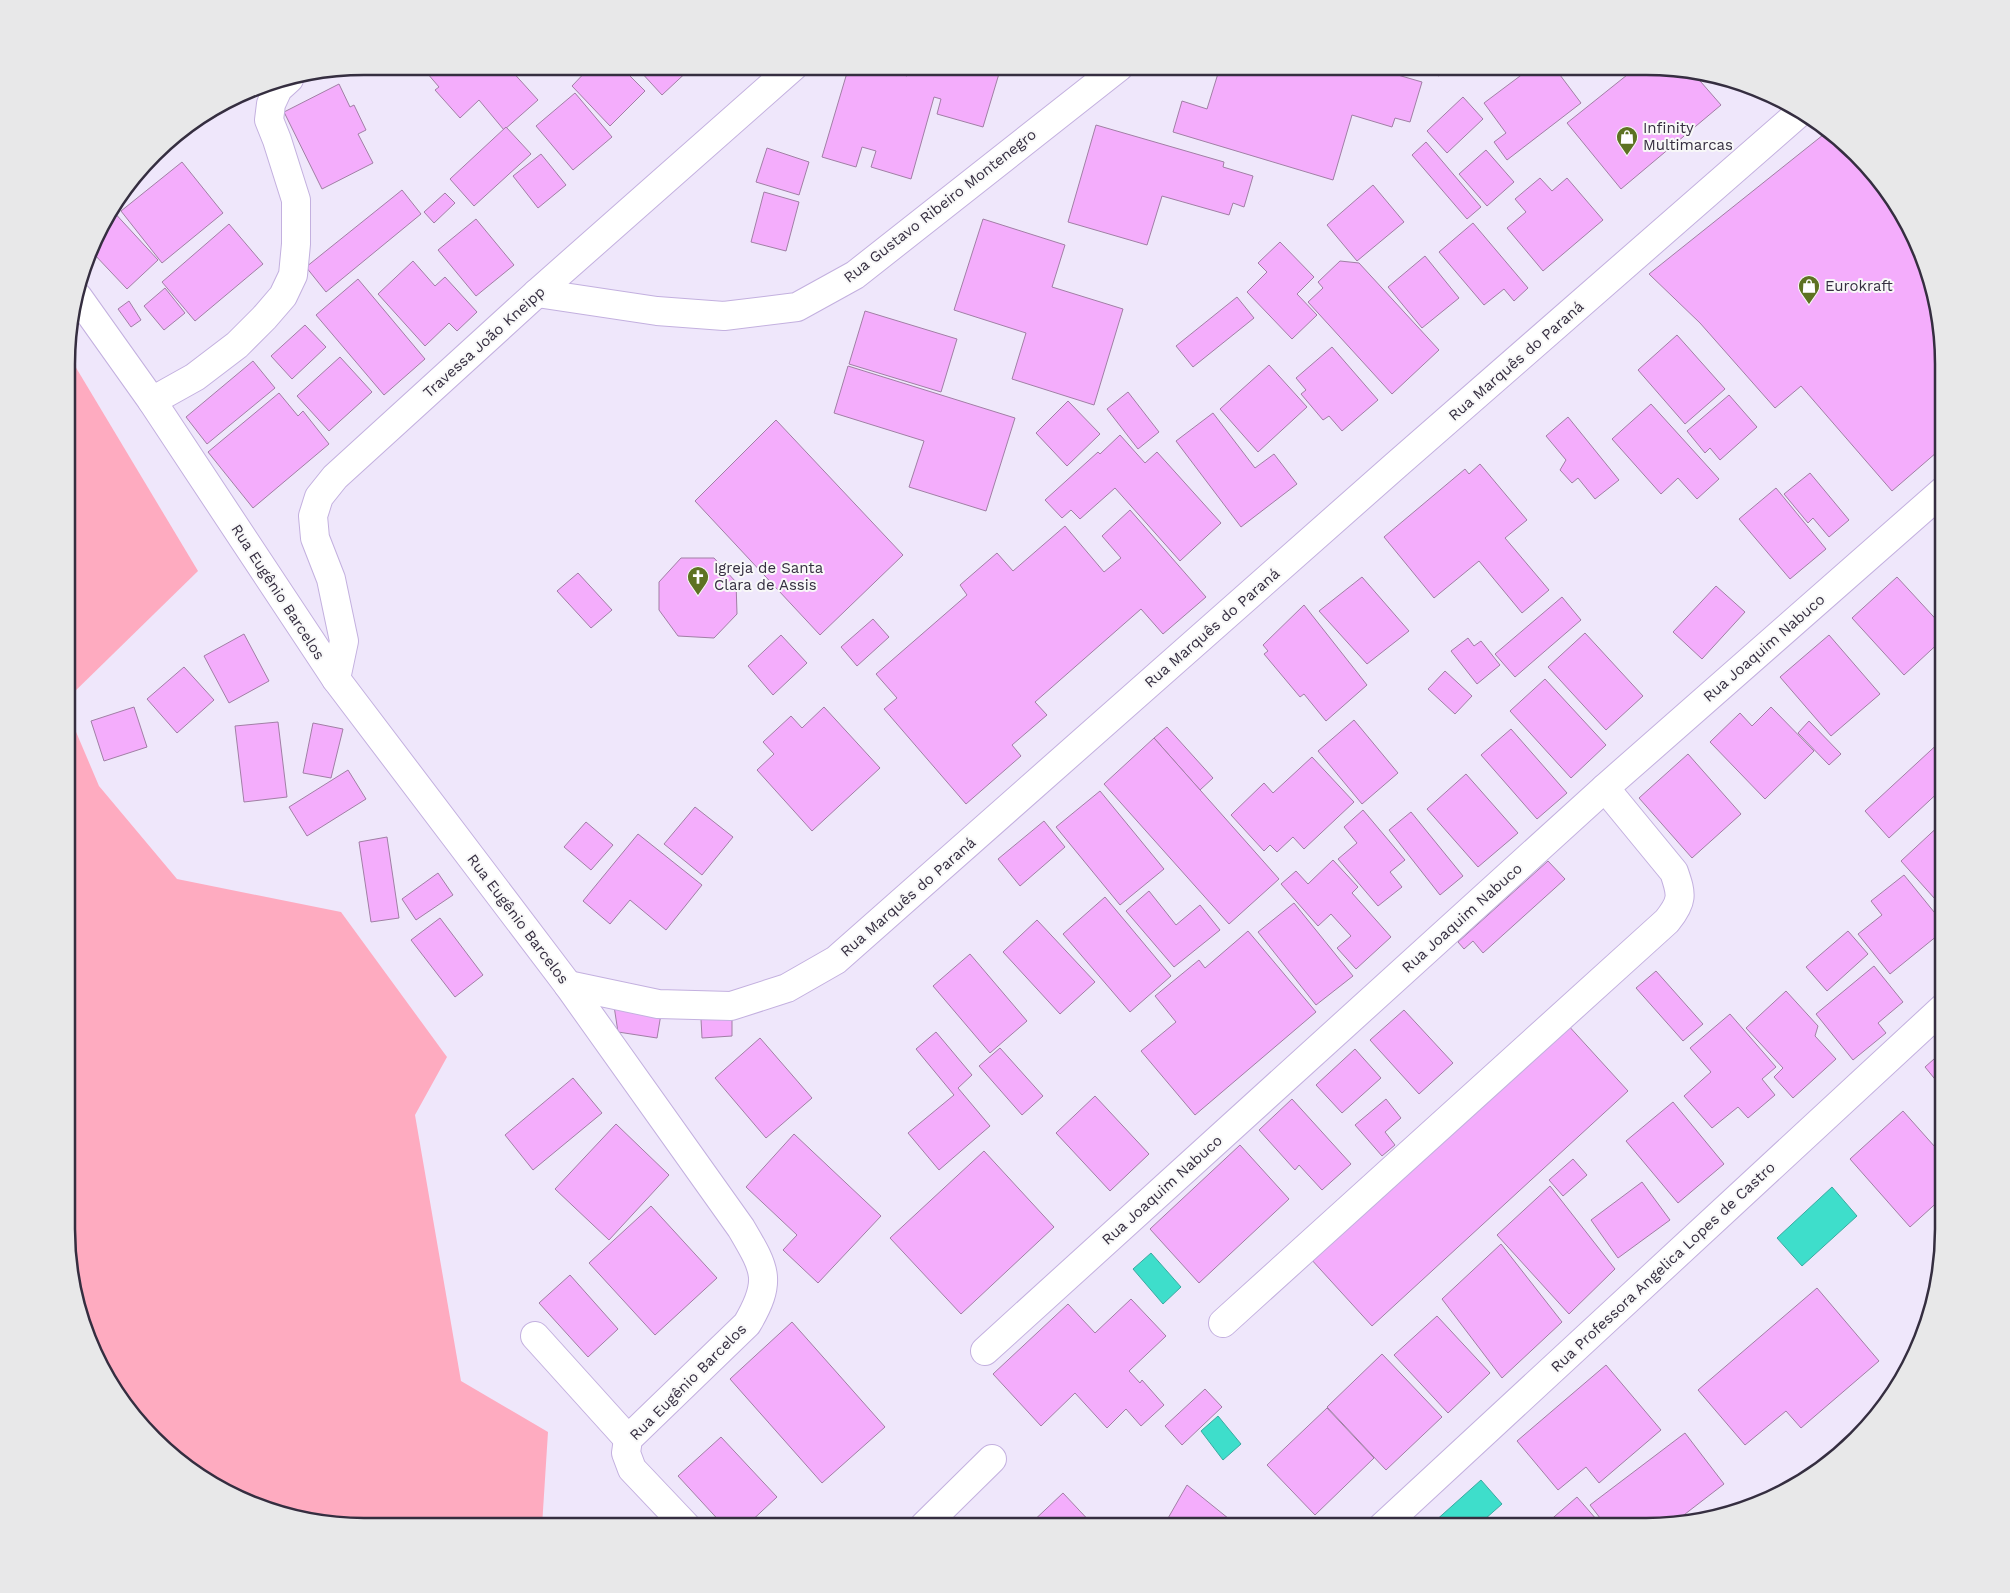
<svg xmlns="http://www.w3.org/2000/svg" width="2010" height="1593" font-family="'Work Sans',sans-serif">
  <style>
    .green { fill: #feabc0 }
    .water { fill: #3edecb; stroke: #3ba9a1 }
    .building { fill: #f4adfc; stroke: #a17fa5 }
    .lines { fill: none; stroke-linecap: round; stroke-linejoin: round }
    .minor-casing { stroke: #c3b0df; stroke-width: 30 }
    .minor { stroke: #fff; stroke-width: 28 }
    .labels { text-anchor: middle; stroke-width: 4; stroke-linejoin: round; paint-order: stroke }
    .poi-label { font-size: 15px; fill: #352e40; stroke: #f8f8f8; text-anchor: start }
    .street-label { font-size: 15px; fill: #352e40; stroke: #f8f8f8 }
    .rim { fill: none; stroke: #352e40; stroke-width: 2.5 }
  </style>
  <rect width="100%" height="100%" fill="#efe7fb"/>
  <g class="green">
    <path d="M 69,356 L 198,571 L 68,698 Z"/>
    <path d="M 68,713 L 99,786 L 177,879 L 341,912 L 447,1057 L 415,1115 L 461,1381 L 548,1432 L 542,1526 L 344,1526 L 250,1504 L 167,1453 L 97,1361 L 67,1249 Z"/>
  </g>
  <g class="water">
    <path d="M 1832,1187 L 1857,1216 L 1802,1266 L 1777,1238 Z"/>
    <path d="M 1151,1253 L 1181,1287 L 1163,1304 L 1133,1269 Z"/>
    <path d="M 1218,1416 L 1241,1444 L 1223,1460 L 1201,1431 Z"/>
    <path d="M 1481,1480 L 1502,1504 L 1476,1527 L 1436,1527 L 1433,1523 Z"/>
  </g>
  <g class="building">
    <path d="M 421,66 L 513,66 L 510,69 L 538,100 L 504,130 L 479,100 L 460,118 L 435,90 L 439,87 Z"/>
    <path d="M 591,66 L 620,66 L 645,91 L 610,126 L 572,86 Z"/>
    <path d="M 645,66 L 693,66 L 662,95 L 640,71 Z"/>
    <path d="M 849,66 L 874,66 L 907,76 L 910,67 L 1001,67 L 983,127 L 937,114 L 941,99 L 934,97 L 911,179 L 871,167 L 876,151 L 862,147 L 856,167 L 822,157 Z"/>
    <path d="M 1220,67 L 1370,67 L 1422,82 L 1410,122 L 1395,118 L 1392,127 L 1352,115 L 1333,180 L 1173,132 L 1182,101 L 1207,109 Z"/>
    <path d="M 1422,67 L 1444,67 L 1439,76 Z"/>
    <path d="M 1532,67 L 1554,67 L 1581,103 L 1507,160 L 1494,142 L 1506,133 L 1484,103 Z"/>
    <path d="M 1637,67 L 1666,67 L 1694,74 L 1721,105 L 1621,189 L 1567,123 Z"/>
    <path d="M 339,84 L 350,107 L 354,105 L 366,130 L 358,134 L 373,163 L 322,189 L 284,112 Z"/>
    <path d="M 575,93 L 612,137 L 573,170 L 536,126 Z"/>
    <path d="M 1463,97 L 1483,119 L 1447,153 L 1427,131 Z"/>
    <path d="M 1096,125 L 1224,162 L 1223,167 L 1253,176 L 1244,207 L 1233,203 L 1229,215 L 1162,196 L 1147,245 L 1068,222 Z"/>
    <path d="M 189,127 L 191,129 L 135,182 L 134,181 L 168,140 Z"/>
    <path d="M 506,127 L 531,154 L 474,206 L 450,179 Z"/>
    <path d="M 1828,131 L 1843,140 L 1913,232 L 1934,287 L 1944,363 L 1944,446 L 1892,491 L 1801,386 L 1775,408 L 1700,323 L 1649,274 Z"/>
    <path d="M 1426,142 L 1481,207 L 1467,219 L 1412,155 Z"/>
    <path d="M 767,148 L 809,162 L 799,195 L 756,182 Z"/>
    <path d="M 1486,150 L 1514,182 L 1487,206 L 1459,174 Z"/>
    <path d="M 541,154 L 566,185 L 538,208 L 513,176 Z"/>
    <path d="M 182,162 L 223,213 L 162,263 L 121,211 Z"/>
    <path d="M 1540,178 L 1552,191 L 1567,178 L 1603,220 L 1543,271 L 1507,228 L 1526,212 L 1515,199 Z"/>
    <path d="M 1373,185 L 1404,222 L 1357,261 L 1327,225 Z"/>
    <path d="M 402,190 L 421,214 L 326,292 L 306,267 Z"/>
    <path d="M 764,192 L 799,202 L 786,251 L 751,242 Z"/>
    <path d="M 445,193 L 455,203 L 434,223 L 424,212 Z"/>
    <path d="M 111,209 L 158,260 L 127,289 L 93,253 L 106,215 Z"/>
    <path d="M 476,219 L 514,265 L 476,296 L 438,250 Z"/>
    <path d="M 983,219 L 1065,245 L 1052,287 L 1123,309 L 1094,405 L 1012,379 L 1026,333 L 954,310 Z"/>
    <path d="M 1473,223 L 1528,288 L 1514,301 L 1504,289 L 1484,305 L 1439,252 Z"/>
    <path d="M 229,224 L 263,264 L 195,321 L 162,282 Z"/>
    <path d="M 1280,242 L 1314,277 L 1297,294 L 1317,315 L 1292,339 L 1247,292 L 1267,272 L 1258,263 Z"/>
    <path d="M 1425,256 L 1459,298 L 1422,328 L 1388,287 Z"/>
    <path d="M 413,261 L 435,286 L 445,277 L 477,312 L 457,331 L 449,323 L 425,346 L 378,294 Z"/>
    <path d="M 1340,261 L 1359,263 L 1439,350 L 1392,394 L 1308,302 L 1323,288 L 1318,282 Z"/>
    <path d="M 358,279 L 425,359 L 384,395 L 316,315 Z"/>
    <path d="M 165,288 L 185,313 L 164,330 L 144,306 Z"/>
    <path d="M 1237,297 L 1254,318 L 1193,367 L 1176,346 Z"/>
    <path d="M 129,301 L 141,320 L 131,327 L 118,309 Z"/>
    <path d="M 865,311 L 957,339 L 941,392 L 849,364 Z"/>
    <path d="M 305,325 L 326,347 L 292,379 L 271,356 Z"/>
    <path d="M 1677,335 L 1725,389 L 1685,424 L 1638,370 Z"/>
    <path d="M 1332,347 L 1378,400 L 1342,431 L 1329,416 L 1323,420 L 1301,394 L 1306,390 L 1296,378 Z"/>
    <path d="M 340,357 L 372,392 L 329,431 L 297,396 Z"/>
    <path d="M 253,361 L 275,388 L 207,444 L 186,417 Z"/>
    <path d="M 1269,365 L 1307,407 L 1258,452 L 1220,409 Z"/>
    <path d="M 848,366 L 1015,418 L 986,511 L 909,487 L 924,441 L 834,413 Z"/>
    <path d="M 1128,392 L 1159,432 L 1138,449 L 1107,409 Z"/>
    <path d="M 279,393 L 298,416 L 303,411 L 329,444 L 253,508 L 208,452 Z"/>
    <path d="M 1729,395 L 1757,427 L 1720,460 L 1710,448 L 1705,453 L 1687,431 Z"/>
    <path d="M 1068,401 L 1100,434 L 1067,466 L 1036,433 Z"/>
    <path d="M 1651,404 L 1719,479 L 1697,499 L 1678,478 L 1661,494 L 1612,439 Z"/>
    <path d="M 1213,413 L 1255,468 L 1274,454 L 1297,484 L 1241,527 L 1176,441 Z"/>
    <path d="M 1568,417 L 1619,480 L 1595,499 L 1578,478 L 1572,483 L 1560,470 L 1566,460 L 1546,436 Z"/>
    <path d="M 776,420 L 903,555 L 820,635 L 695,501 Z"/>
    <path d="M 1120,435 L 1145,463 L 1157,452 L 1221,523 L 1180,561 L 1115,488 L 1080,519 L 1071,510 L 1062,518 L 1045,500 L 1098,452 L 1100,454 Z"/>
    <path d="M 1480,464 L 1527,520 L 1505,538 L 1549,590 L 1522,613 L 1479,561 L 1434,598 L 1384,537 L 1465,469 L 1469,474 Z"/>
    <path d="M 1810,473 L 1849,520 L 1829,537 L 1813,518 L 1808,523 L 1784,494 Z"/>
    <path d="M 1776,488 L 1826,549 L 1790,579 L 1739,519 Z"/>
    <path d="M 1130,510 L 1206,597 L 1163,634 L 1141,609 L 1035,702 L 1047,715 L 1012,745 L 1021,756 L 966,804 L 884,709 L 897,698 L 876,674 L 967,595 L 960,585 L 997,553 L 1013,571 L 1065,526 L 1104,572 L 1121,558 L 1102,536 Z"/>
    <path d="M 681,558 L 714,558 L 736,582 L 737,614 L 714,638 L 678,636 L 659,610 L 659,582 Z"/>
    <path d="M 578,573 L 612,610 L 591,628 L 557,591 Z"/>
    <path d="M 1362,577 L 1409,631 L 1367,664 L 1319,611 Z"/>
    <path d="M 1897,577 L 1944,628 L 1944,638 L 1904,675 L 1852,618 Z"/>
    <path d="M 1716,586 L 1745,612 L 1702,659 L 1673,632 Z"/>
    <path d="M 1562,597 L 1581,620 L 1515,677 L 1495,654 Z"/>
    <path d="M 1304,605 L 1367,685 L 1326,721 L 1304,694 L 1300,697 L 1264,654 L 1268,651 L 1263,645 Z"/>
    <path d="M 873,619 L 889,637 L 857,666 L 841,647 Z"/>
    <path d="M 1585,633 L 1643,696 L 1606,730 L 1548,667 Z"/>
    <path d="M 244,634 L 269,681 L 229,703 L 204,656 Z"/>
    <path d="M 781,635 L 807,663 L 773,695 L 748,666 Z"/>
    <path d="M 1829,635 L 1880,694 L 1831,736 L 1780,677 Z"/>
    <path d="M 1468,638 L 1474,646 L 1481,641 L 1500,665 L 1477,684 L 1451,651 Z"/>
    <path d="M 184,667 L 214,700 L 177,733 L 147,699 Z"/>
    <path d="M 1445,671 L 1472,696 L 1455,714 L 1428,689 Z"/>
    <path d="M 1545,679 L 1606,745 L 1571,778 L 1510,711 Z"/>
    <path d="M 134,707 L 147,747 L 104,761 L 91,721 Z"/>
    <path d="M 824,707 L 880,768 L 812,831 L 757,770 L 774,754 L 763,742 L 791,716 L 802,728 Z"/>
    <path d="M 1771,707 L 1814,751 L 1765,799 L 1710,742 L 1740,713 L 1752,726 Z"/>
    <path d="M 1354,720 L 1398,773 L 1362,804 L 1318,751 Z"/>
    <path d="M 1809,721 L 1841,754 L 1829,765 L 1798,733 Z"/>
    <path d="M 278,722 L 287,797 L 244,802 L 235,726 Z"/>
    <path d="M 313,723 L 343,729 L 331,778 L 303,773 Z"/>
    <path d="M 1167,727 L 1213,778 L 1200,790 L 1154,738 Z"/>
    <path d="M 1511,729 L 1567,793 L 1537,819 L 1481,755 Z"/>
    <path d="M 1154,738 L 1279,879 L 1229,924 L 1104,784 Z"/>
    <path d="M 1943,739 L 1943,788 L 1889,838 L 1865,811 Z"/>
    <path d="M 1688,754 L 1741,814 L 1692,858 L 1639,798 Z"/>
    <path d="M 1312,757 L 1354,802 L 1304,849 L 1293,837 L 1277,852 L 1270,845 L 1264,851 L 1231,815 L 1264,783 L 1273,793 Z"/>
    <path d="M 348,770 L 366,799 L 307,836 L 289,807 Z"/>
    <path d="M 1466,774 L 1518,833 L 1478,867 L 1427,809 Z"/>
    <path d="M 1100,791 L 1164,869 L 1120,905 L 1056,827 Z"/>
    <path d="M 695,807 L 733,837 L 702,875 L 664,844 Z"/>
    <path d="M 1363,810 L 1405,860 L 1390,872 L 1402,887 L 1378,906 L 1338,859 L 1357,843 L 1344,827 Z"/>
    <path d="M 1411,812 L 1463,876 L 1440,895 L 1389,830 Z"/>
    <path d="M 1044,821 L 1065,847 L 1020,886 L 998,859 Z"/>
    <path d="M 586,822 L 613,845 L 591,870 L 564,847 Z"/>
    <path d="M 1943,822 L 1943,908 L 1901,861 Z"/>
    <path d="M 638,834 L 702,885 L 666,930 L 630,900 L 610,924 L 583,901 Z"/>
    <path d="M 387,837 L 399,918 L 371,922 L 359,842 Z"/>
    <path d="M 1333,860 L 1358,887 L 1352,893 L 1391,937 L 1356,969 L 1337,948 L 1351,936 L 1331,914 L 1318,926 L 1281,884 L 1296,871 L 1308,884 Z"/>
    <path d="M 1548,861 L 1565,879 L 1483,953 L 1473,941 L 1464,949 L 1458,942 Z"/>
    <path d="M 438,873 L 453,895 L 416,920 L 402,899 Z"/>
    <path d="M 1904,875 L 1943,923 L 1943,931 L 1890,974 L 1858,934 L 1882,915 L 1871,901 Z"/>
    <path d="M 1149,891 L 1176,925 L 1200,905 L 1220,930 L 1174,967 L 1126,911 Z"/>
    <path d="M 1105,897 L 1171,976 L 1130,1012 L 1063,934 Z"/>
    <path d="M 1294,903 L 1353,976 L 1316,1005 L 1258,932 Z"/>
    <path d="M 440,918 L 483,975 L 455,997 L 411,940 Z"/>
    <path d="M 1037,920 L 1095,982 L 1060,1014 L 1003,952 Z"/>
    <path d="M 1248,931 L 1316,1012 L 1195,1115 L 1141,1051 L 1176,1022 L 1155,996 L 1199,960 L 1205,968 Z"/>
    <path d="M 1848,931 L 1868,954 L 1827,991 L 1806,967 Z"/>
    <path d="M 970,954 L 1027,1021 L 990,1053 L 933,986 Z"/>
    <path d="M 1874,966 L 1903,1002 L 1878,1023 L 1886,1033 L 1853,1060 L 1816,1014 Z"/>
    <path d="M 1656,971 L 1703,1024 L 1683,1041 L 1636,988 Z"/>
    <path d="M 1786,991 L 1818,1026 L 1815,1036 L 1836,1059 L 1793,1098 L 1774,1077 L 1783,1068 L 1746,1028 Z"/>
    <path d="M 614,1006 L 661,1014 L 657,1038 L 618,1032 Z"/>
    <path d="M 1404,1010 L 1453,1063 L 1419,1094 L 1370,1040 Z"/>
    <path d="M 1730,1014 L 1776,1067 L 1762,1079 L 1775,1095 L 1748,1118 L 1738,1107 L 1712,1128 L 1684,1096 L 1711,1072 L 1690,1048 Z"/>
    <path d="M 732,1018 L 732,1036 L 702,1038 L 701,1019 Z"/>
    <path d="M 1566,1023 L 1628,1091 L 1372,1326 L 1310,1258 Z"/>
    <path d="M 936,1032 L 972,1075 L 958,1088 L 990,1126 L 939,1170 L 908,1133 L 954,1095 L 916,1049 Z"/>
    <path d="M 760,1038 L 812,1098 L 766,1138 L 715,1078 Z"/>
    <path d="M 1000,1048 L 1043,1096 L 1022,1115 L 979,1066 Z"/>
    <path d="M 1355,1049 L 1381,1078 L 1342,1113 L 1316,1085 Z"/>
    <path d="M 1943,1051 L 1943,1089 L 1925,1067 Z"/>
    <path d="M 573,1078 L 602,1113 L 533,1170 L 505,1135 Z"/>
    <path d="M 1095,1096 L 1149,1154 L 1110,1191 L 1056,1133 Z"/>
    <path d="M 1292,1099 L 1351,1164 L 1322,1190 L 1299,1165 L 1295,1170 L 1259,1130 Z"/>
    <path d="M 1386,1099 L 1401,1118 L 1385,1132 L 1395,1145 L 1382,1156 L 1355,1125 Z"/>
    <path d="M 1673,1102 L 1724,1164 L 1678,1203 L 1626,1141 Z"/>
    <path d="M 1903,1111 L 1943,1156 L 1943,1197 L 1910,1227 L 1850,1159 Z"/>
    <path d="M 616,1124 L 669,1175 L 609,1240 L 555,1189 Z"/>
    <path d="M 794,1134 L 881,1216 L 818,1283 L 783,1250 L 797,1235 L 746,1187 Z"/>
    <path d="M 1240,1145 L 1289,1199 L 1199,1283 L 1150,1229 Z"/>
    <path d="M 984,1151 L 1054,1227 L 961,1314 L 890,1238 Z"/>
    <path d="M 1573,1159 L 1587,1175 L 1563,1196 L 1549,1180 Z"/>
    <path d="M 1642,1182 L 1670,1220 L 1618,1258 L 1591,1220 Z"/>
    <path d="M 1550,1186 L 1615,1269 L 1569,1314 L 1497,1235 Z"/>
    <path d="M 651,1206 L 717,1278 L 655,1335 L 589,1263 Z"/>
    <path d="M 1501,1244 L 1562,1322 L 1502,1378 L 1442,1299 Z"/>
    <path d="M 570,1275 L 618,1329 L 588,1357 L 539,1303 Z"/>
    <path d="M 1817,1288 L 1879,1361 L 1801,1428 L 1786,1411 L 1745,1445 L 1698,1390 Z"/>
    <path d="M 1131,1299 L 1166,1336 L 1129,1371 L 1140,1383 L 1142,1380 L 1164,1405 L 1141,1426 L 1126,1409 L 1107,1428 L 1075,1393 L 1041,1426 L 993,1374 L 1068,1304 L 1095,1333 Z"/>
    <path d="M 1437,1316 L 1490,1373 L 1448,1413 L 1394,1355 Z"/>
    <path d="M 792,1322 L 885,1427 L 822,1483 L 730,1379 Z"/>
    <path d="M 1382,1354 L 1442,1417 L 1386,1470 L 1327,1407 Z"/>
    <path d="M 1606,1365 L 1661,1430 L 1599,1483 L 1586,1467 L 1558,1490 L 1517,1441 Z"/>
    <path d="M 1205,1389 L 1222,1407 L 1182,1445 L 1165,1426 Z"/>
    <path d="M 1327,1408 L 1374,1458 L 1315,1515 L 1267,1465 Z"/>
    <path d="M 1685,1433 L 1724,1484 L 1676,1521 L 1646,1527 L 1607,1527 L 1590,1505 Z"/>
    <path d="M 721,1437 L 777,1497 L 746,1526 L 724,1526 L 678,1476 Z"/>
    <path d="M 1187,1485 L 1239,1527 L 1163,1527 Z"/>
    <path d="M 1063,1493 L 1094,1526 L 1028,1526 Z"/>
    <path d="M 1577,1497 L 1603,1527 L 1550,1527 L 1547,1523 Z"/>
  </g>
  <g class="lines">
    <g class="minor-casing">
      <g id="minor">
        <path d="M 537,293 L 657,311 L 724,316 L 797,307 L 855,275 L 1119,67"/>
        <path d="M 78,297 L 152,401 L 336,679 L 568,985 L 741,1228 C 765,1269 773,1280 747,1324 L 628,1439 L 626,1453 L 632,1469 L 686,1526"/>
        <path d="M 152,401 L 195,377 L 237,345 L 264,318 L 283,296 L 293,275 L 296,244 L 296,200 L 277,140 L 269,120 L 271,104 L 278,89 L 289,79"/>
        <path d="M 336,679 L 344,641 L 331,579 L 315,538 L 313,516 L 319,497 L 335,477 L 537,293 L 794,66"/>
        <path d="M 568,985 L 658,1004 L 731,1006 L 787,988 L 836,960 L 1395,466 L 1799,113"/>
        <path d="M 1223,1323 L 1667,921 C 1683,901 1682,895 1674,872 L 1605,788"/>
        <path d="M 535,1336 L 628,1439"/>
        <path d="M 985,1351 L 1605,788 L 1944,490"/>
        <path d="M 924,1526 L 992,1459"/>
        <path d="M 1382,1527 L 1943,1008"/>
      </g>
    </g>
    <use href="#minor" class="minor"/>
  </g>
  <defs>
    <g id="shop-pin" transform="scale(1.125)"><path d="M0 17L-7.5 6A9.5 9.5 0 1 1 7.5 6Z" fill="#5d7222" stroke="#f8f8f8"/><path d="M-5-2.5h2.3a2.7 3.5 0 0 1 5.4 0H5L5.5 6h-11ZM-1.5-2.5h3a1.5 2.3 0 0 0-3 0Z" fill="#fff"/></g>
    <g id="church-pin" transform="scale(1.125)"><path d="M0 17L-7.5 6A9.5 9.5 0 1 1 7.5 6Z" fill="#5d7222" stroke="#f8f8f8"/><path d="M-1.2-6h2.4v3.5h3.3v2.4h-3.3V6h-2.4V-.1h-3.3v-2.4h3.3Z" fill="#fff"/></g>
  </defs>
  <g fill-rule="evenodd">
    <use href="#shop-pin" x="1627" y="137"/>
    <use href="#shop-pin" x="1809" y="286"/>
    <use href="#church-pin" x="698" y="577"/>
  </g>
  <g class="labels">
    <g class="poi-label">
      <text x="1643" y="133">Infinity<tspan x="1643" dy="17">Multimarcas</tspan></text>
      <text x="1825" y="291">Eurokraft</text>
      <text x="714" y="573">Igreja de Santa<tspan x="714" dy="17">Clara de Assis</tspan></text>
    </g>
    <g class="street-label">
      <text transform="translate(940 206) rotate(-38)" y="5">Rua Gustavo Ribeiro Montenegro</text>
      <text transform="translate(484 342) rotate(-42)" y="5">Travessa João Kneipp</text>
      <text transform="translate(1516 361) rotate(-41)" y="5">Rua Marquês do Paraná</text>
      <text transform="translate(278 592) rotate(57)" y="5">Rua Eugênio Barcelos</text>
      <text transform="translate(1212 628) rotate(-41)" y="5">Rua Marquês do Paraná</text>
      <text transform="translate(1764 648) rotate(-41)" y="5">Rua Joaquim Nabuco</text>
      <text transform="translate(908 897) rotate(-41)" y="5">Rua Marquês do Paraná</text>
      <text transform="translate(1462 918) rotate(-42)" y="5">Rua Joaquim Nabuco</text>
      <text transform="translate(518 919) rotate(53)" y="5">Rua Eugênio Barcelos</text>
      <text transform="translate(1162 1190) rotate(-42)" y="5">Rua Joaquim Nabuco</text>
      <text transform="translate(1663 1267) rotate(-43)" y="5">Rua Professora Angelica Lopes de Castro</text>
      <text transform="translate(688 1382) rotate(-45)" y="5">Rua Eugênio Barcelos</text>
    </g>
  </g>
  <path d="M0 0H2010V1593H0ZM364 75H1646A289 289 0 0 1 1935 364V1229A289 289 0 0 1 1646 1518H364A289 289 0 0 1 75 1229V364A289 289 0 0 1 364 75Z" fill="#e8e8e9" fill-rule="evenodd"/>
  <path class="rim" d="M364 75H1646A289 289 0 0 1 1935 364V1229A289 289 0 0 1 1646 1518H364A289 289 0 0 1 75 1229V364A289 289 0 0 1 364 75Z"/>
</svg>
